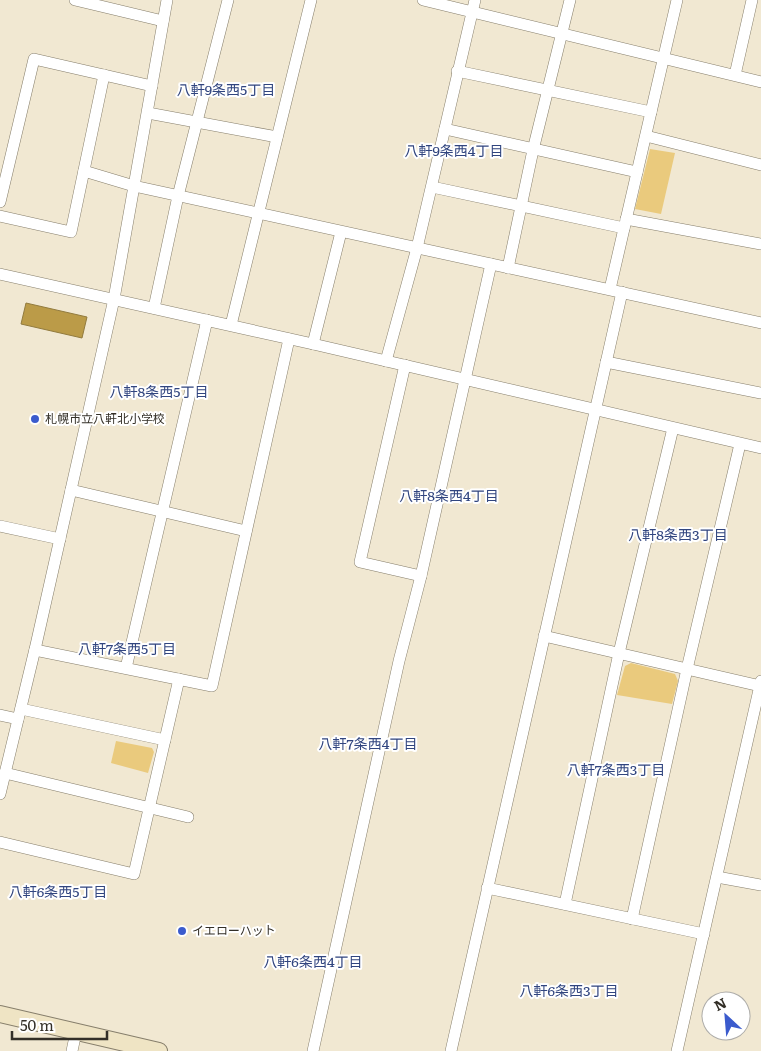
<svg xmlns="http://www.w3.org/2000/svg" width="761" height="1051" font-family="Literata,'Noto Sans JP',serif">
  <style>
    .green { fill: #eaca7d }
    .water { fill: #bb9b48; stroke: #927b3e }
    .lines { fill: none; stroke-linecap: round; stroke-linejoin: round }
    .street-casing { stroke: #867e6b; stroke-width: 12 }
    .secondary-casing { stroke: #867e6b; stroke-width: 18 }
    .street { stroke: #fff; stroke-width: 11 }
    .secondary { stroke: #efe4c4; stroke-width: 16 }
    .poi-dot { fill: #3b5bcd; stroke: #fff; stroke-width: 2 }
    .labels { text-anchor: middle; stroke-width: 4; stroke-linejoin: round; paint-order: stroke }
    .poi-label { font-size: 12px; fill: #332f27; stroke: #fff; text-anchor: start }
    .neighbourhood-label { font-size: 14px; fill: #31457f; stroke: #fff }
  </style>
  <rect width="100%" height="100%" fill="#f1e8d2"/>
  <g class="green">
    <path d="M 650,149 L 675,153 L 661,214 L 635,209 Z"/>
    <path d="M 631,663 L 675,674 L 678,681 L 672,704 L 617,695 L 625,666 Z"/>
    <path d="M 116,741 L 152,748 L 154,752 L 148,773 L 111,763 Z"/>
  </g>
  <path class="water" d="M 26,303 L 87,317 L 82,338 L 21,324 Z"/>
  <g class="lines">
    <g class="street-casing">
      <g id="street">
        <path d="M 75,0 L 163,21"/>
        <path d="M 423,0 L 761,82"/>
        <path d="M 457,71 L 651,112"/>
        <path d="M 735,75 L 752,0"/>
        <path d="M 148,113 L 277,137"/>
        <path d="M 445,129 L 637,172"/>
        <path d="M 646,136 L 761,165"/>
        <path d="M 84,171 L 134,186 L 761,323"/>
        <path d="M 432,187 L 624,228"/>
        <path d="M 0,202 L 34,59 L 152,86"/>
        <path d="M 0,216 L 71,232 L 104,75"/>
        <path d="M 626,219 L 761,244"/>
        <path d="M 508,268 L 533,150 L 570,0"/>
        <path d="M 0,274 L 313,344 L 761,448"/>
        <path d="M 610,289 L 677,0"/>
        <path d="M 154,308 L 178,196 L 228,0"/>
        <path d="M 231,325 L 311,0"/>
        <path d="M 313,344 L 341,232"/>
        <path d="M 386,361 L 417,248 L 475,0"/>
        <path d="M 606,362 L 761,393"/>
        <path d="M 405,365 L 360,562 L 421,576"/>
        <path d="M 71,490 L 246,531"/>
        <path d="M 0,526 L 60,539"/>
        <path d="M 544,636 L 760,686"/>
        <path d="M 35,650 L 212,686 L 289,339"/>
        <path d="M 126,668 L 207,320"/>
        <path d="M 21,709 L 165,740"/>
        <path d="M 0,715 L 18,719"/>
        <path d="M 5,773 L 188,817"/>
        <path d="M 0,794 L 36,645 L 114,299 L 167,0"/>
        <path d="M 0,842 L 134,874 L 179,679"/>
        <path d="M 717,877 L 761,885"/>
        <path d="M 487,888 L 704,934"/>
        <path d="M 565,904 L 619,653 L 673,428"/>
        <path d="M 632,919 L 687,669 L 740,444"/>
        <path d="M 72,1051 L 76,1032"/>
        <path d="M 313,1051 L 399,661 L 421,576 L 491,264"/>
        <path d="M 451,1051 L 622,292"/>
        <path d="M 677,1051 L 761,681"/>
      </g>
    </g>
    <g class="secondary-casing">
      <path id="secondary" d="M 0,1014 L 159,1051"/>
    </g>
    <use href="#street" class="street"/>
    <use href="#secondary" class="secondary"/>
  </g>
  <g class="poi-dot">
    <circle cx="35" cy="419" r="5"/>
    <circle cx="182" cy="931" r="5"/>
  </g>
  <g class="labels">
    <g class="poi-label">
      <text x="45" y="423">札幌市立八軒北小学校</text>
      <text x="192" y="935">イエローハット</text>
    </g>
    <g class="neighbourhood-label">
      <text x="226" y="95">八軒9条西5丁目</text>
      <text x="454" y="156">八軒9条西4丁目</text>
      <text x="159" y="397">八軒8条西5丁目</text>
      <text x="449" y="501">八軒8条西4丁目</text>
      <text x="678" y="540">八軒8条西3丁目</text>
      <text x="127" y="654">八軒7条西5丁目</text>
      <text x="368" y="749">八軒7条西4丁目</text>
      <text x="616" y="775">八軒7条西3丁目</text>
      <text x="58" y="897">八軒6条西5丁目</text>
      <text x="313" y="967">八軒6条西4丁目</text>
      <text x="569" y="996">八軒6条西3丁目</text>
    </g>
  </g>
  <g transform="translate(726 1016) rotate(334)"><circle r="24" fill="#ffffff" stroke="#adaca9"/>
  <path d="M0-4L9 19L0 12L-9 19Z" fill="#3b5bcd"/>
  <text y="-8" font-size="14" font-weight="bold" text-anchor="middle" fill="#332f27">N</text>
  </g>
  <path d="M12 1031v8h95v-8" fill="none" stroke="#332f27" stroke-width="2.5"/>
  <text x="20" y="1031" font-size="15" fill="#332f27" stroke="#ffffff" stroke-width="4" paint-order="stroke">50 m</text>
</svg>
